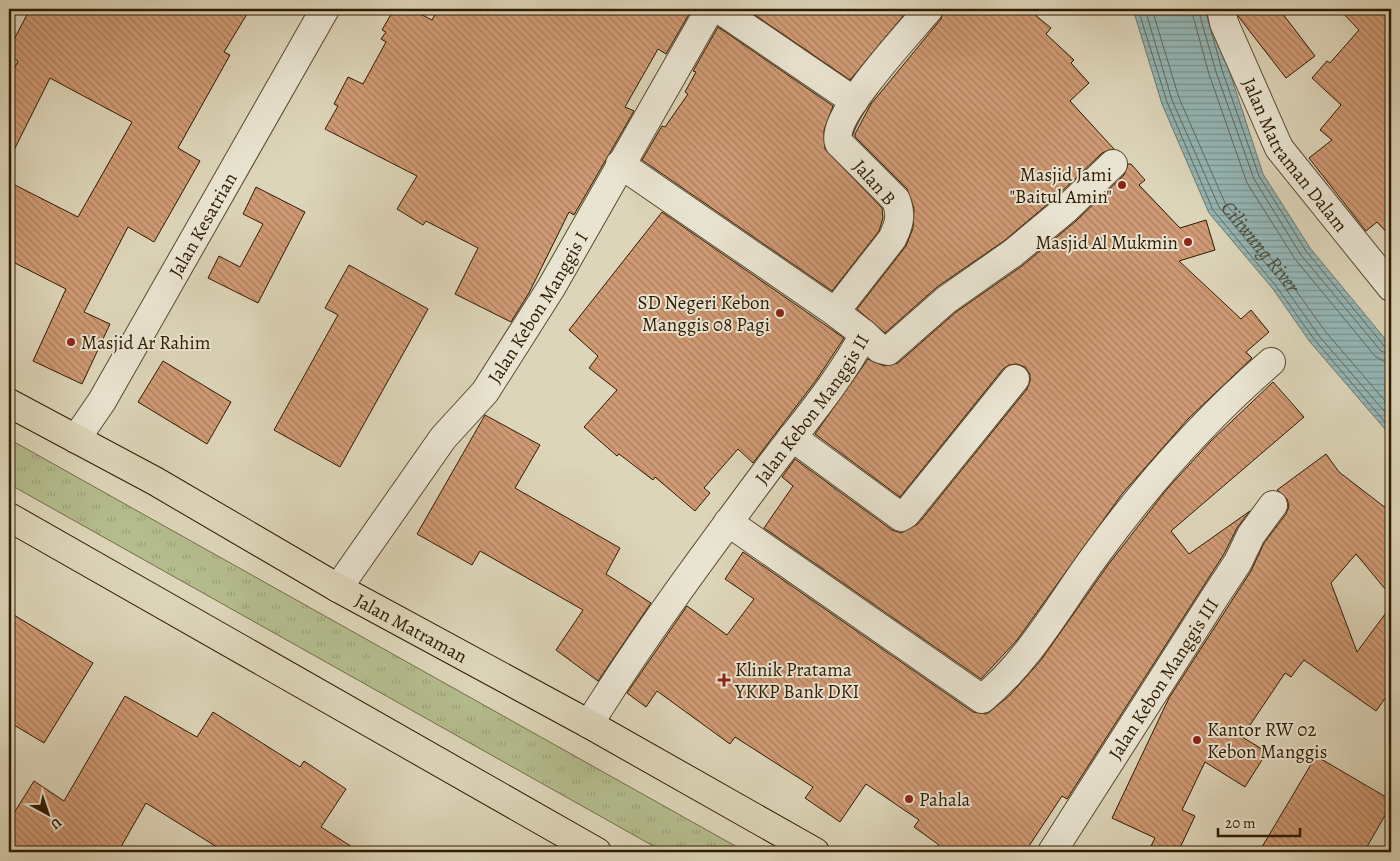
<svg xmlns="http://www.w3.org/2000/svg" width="1400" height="861" font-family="Alegreya,serif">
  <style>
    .grass { fill: url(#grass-tufts); stroke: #726c46 }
    .water { fill: url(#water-rules); stroke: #6c796e }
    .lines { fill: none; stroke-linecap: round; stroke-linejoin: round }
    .shore { stroke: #62695c; stroke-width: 1 }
    .building { fill: url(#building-back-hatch); stroke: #2f1b00 }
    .street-casing { stroke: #5a4a2e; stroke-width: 30 }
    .primary-casing { stroke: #2f1b00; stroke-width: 30 }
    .street { stroke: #e9e4d2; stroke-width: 28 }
    .primary { stroke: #ddd5b9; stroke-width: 28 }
    .poi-dot { fill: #8f2418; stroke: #e9e4d2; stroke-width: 2 }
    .labels { text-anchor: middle; stroke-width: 4; stroke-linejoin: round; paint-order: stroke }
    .street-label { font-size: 19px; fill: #2f1b00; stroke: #e9e4d2 }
    .poi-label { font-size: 19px; fill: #2f1b00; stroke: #e9e4d2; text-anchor: start }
    .water-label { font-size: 20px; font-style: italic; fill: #4e4a37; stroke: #e9e4d2 }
  </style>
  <defs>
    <pattern id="grass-tufts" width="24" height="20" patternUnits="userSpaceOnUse" patternTransform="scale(1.25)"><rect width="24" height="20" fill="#b4bc8d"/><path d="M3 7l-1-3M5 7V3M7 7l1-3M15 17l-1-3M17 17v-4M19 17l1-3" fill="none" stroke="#9ba178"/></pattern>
    <pattern id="water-rules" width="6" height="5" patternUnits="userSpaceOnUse" patternTransform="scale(1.25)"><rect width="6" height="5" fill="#95b7b7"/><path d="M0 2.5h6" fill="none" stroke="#7a9492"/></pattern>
    <pattern id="building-back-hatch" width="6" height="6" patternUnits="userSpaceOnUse" patternTransform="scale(1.25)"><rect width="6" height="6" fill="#d09a74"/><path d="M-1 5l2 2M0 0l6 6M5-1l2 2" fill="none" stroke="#a97d5d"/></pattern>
  </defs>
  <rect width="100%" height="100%" fill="#ddd5b9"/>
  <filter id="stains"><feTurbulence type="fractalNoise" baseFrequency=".004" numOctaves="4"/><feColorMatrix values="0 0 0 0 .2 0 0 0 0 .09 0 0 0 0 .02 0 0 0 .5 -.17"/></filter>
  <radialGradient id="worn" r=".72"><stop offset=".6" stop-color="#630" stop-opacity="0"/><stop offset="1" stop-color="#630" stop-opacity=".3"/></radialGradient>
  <path class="grass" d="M 9,439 L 746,852 L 664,852 L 9,484 Z"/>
  <path class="water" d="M 1133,9 L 1209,9 L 1263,174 L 1310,248 L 1391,346 L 1391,436 L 1310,342 L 1273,289 L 1209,213 L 1162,104 Z"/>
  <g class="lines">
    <g class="shore">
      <path d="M 1138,9 L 1167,102 L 1213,210 L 1276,286 L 1314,339 L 1391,429"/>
      <path d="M 1145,9 L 1172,100 L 1219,207 L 1281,282 L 1319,336 L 1391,419"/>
      <path id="s1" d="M 1152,9 L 1179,98 L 1225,203 L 1287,278 L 1325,331 L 1391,408"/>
      <path d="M 1191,9 L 1209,74 L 1247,183 L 1295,259 L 1375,356 L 1383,361 L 1391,362"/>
      <path d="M 1198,9 L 1216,72 L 1254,179 L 1301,255 L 1381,351 L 1391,355"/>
      <path d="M 1205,9 L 1222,70 L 1259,176 L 1306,251 L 1385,347 L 1391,349"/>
    </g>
  </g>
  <g class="building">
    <path d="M 30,9 L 250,9 L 224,52 L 230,55 L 178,148 L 200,161 L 154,242 L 128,227 L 84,312 L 110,324 L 82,384 L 33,361 L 66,289 L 9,260 L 9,182 L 78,217 L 132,122 L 50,78 L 9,160 L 9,79 L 18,61 L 9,56 L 9,49 Z"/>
    <path d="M 394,9 L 411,9 L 432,20 L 438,9 L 692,9 L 666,54 L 658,49 L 625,107 L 634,111 L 574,215 L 569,212 L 529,293 L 511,322 L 455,294 L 478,248 L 426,221 L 423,225 L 397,209 L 417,176 L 325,129 L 338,106 L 334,104 L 348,77 L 363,84 L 386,42 L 381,39 L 386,32 L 382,30 Z"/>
    <path d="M 746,9 L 909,9 L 850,80 Z"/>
    <path d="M 944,9 L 1028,9 L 1051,28 L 1046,34 L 1074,60 L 1071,63 L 1089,83 L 1070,101 L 1114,149 L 1102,153 L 1056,197 L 1004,241 L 937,287 L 885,333 L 857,309 L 906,246 L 913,228 L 914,208 L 907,189 L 855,137 L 855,134 L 871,104 L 941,19 Z"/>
    <path d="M 1237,9 L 1279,9 L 1315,56 L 1286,78 L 1238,16 Z"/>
    <path d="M 1339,9 L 1391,9 L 1391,237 L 1377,222 L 1366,231 L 1309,158 L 1332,140 L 1320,130 L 1341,105 L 1312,78 L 1327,61 L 1330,63 L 1359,30 Z"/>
    <path d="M 718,27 L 833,106 L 824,130 L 825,149 L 882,208 L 883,218 L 879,231 L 832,291 L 642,160 L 662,126 L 665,127 L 688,94 L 685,92 L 696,72 L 693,71 Z"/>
    <path d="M 1128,164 L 1131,164 L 1145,180 L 1139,185 L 1180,228 L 1206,220 L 1215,250 L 1179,261 L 1241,319 L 1251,310 L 1269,332 L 1246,352 L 1252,358 L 1188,419 L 1122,494 L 1017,640 L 981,679 L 764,528 L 793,486 L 782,477 L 795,459 L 892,530 L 901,533 L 918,524 L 1027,389 L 1030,381 L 1030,374 L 1025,367 L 1017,364 L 1009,365 L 1003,369 L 900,497 L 815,434 L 868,359 L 884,366 L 898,363 L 956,312 L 1022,266 L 1076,221 L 1124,175 Z"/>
    <path d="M 256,187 L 305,212 L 258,303 L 208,278 L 219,256 L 240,267 L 263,224 L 243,214 Z"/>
    <path d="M 662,212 L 844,338 L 817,379 L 753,463 L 738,449 L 704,488 L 710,493 L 695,511 L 655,477 L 653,480 L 619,454 L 617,456 L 584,427 L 617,390 L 589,368 L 598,356 L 569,330 Z"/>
    <path d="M 349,265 L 428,309 L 340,467 L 274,430 L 338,315 L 325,308 Z"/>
    <path d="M 163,361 L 231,402 L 207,444 L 138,402 Z"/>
    <path d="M 1273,382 L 1304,417 L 1171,531 L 1189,554 L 1250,511 L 1237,528 L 1224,554 L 1067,799 L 1062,796 L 1025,852 L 934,852 L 939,845 L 914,827 L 919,820 L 866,784 L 840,822 L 805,798 L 813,787 L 735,737 L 730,744 L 657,691 L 646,707 L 627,693 L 687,606 L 727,635 L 754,599 L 725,579 L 743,552 L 973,712 L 987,714 L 1010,695 L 1041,660 L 1108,565 L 1167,489 L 1211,441 Z"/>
    <path d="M 485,415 L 540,445 L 515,488 L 620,548 L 606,574 L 651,603 L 598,681 L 556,650 L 583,610 L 480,551 L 472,565 L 417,534 Z"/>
    <path d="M 1326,454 L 1339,472 L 1391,512 L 1391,596 L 1356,554 L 1331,583 L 1357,652 L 1391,606 L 1391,690 L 1376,711 L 1304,660 L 1291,677 L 1285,673 L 1242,737 L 1267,752 L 1245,787 L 1205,762 L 1182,810 L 1195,816 L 1178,852 L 1148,852 L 1155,838 L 1112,818 L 1169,698 L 1251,571 L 1264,543 L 1286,514 L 1289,506 L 1287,499 L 1277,490 Z"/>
    <path d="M 9,612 L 93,663 L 44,743 L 9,722 Z"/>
    <path d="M 125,696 L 197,737 L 213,712 L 300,767 L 304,761 L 346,789 L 321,827 L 360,852 L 225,852 L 146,803 L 118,852 L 9,852 L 9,821 L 34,781 L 64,801 Z"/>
    <path d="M 1316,756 L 1391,800 L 1391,805 L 1364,852 L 1259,852 Z"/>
  </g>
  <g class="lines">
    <g class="street-casing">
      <g id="street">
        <path d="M 719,9 L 854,101"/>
        <path id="s2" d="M 1221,9 L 1224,23 L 1279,148 L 1391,287"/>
        <path d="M 835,312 L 892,239 C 899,225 902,216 896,200 L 839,143 C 829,117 911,31 929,9"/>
        <path d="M 864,334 L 880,349 L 888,351 L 946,300 L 1013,253 L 1066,209 L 1113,164"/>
        <path d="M 792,437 L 901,517 L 906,514 L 1015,379"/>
        <path id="s3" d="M 76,439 L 102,401 L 325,9"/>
        <path d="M 728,522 L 982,699 C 1029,661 1059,605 1095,556 C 1145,487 1206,418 1271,362"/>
        <path id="s4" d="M 338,588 L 443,438 L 485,392 L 551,288 L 710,9"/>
        <path id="s5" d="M 589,724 C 643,637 704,555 765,473 C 798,428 838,384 864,334 L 835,312 L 620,164"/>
        <path id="s6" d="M 1052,852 L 1213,600 L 1238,562 L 1251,535 L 1273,505"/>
      </g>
    </g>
    <g class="primary-casing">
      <g id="primary">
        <path id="s7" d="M 9,403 L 155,481 L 338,588 L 589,724 L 815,852"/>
        <path d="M 9,517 L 597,852"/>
      </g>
    </g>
    <use href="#street" class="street"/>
    <use href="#primary" class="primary"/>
  </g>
  <g class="poi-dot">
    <circle cx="1122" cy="185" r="5"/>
    <circle cx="1188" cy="242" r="5"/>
    <circle cx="780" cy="313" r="5"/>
    <circle cx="71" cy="342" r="5"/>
    <path d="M721.5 672.5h5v5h5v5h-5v5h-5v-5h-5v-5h5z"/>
    <circle cx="1197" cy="740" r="5"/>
    <circle cx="909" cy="799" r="5"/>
  </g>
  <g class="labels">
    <g class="street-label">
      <text dy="7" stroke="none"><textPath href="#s2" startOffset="165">Jalan Matraman Dalam</textPath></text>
      <text transform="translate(875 182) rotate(48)" y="7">Jalan B</text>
      <text dy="7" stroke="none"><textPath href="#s3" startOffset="249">Jalan Kesatrian</textPath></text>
      <text dy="7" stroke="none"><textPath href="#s4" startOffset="345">Jalan Kebon Manggis I</textPath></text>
      <text dy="7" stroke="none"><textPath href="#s5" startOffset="386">Jalan Kebon Manggis II</textPath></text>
      <text dy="7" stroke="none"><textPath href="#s7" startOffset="461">Jalan Matraman</textPath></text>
      <text dy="7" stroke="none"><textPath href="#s6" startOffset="206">Jalan Kebon Manggis III</textPath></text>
    </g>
    <g class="poi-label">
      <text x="1112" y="181" text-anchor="end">Masjid Jami<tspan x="1112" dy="22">"Baitul Amin"</tspan></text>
      <text x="1178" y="249" text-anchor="end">Masjid Al Mukmin</text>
      <text x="770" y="309" text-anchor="end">SD Negeri Kebon<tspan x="770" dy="22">Manggis 08 Pagi</tspan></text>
      <text x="81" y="349">Masjid Ar Rahim</text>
      <text x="735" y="676">Klinik Pratama<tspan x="735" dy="22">YKKP Bank DKI</tspan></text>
      <text x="1207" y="736">Kantor RW 02<tspan x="1207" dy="22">Kebon Manggis</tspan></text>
      <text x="919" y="806">Pahala</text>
    </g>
    <g class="water-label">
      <text dy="7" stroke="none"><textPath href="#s1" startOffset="264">Ciliwung River</textPath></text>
    </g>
  </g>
  <rect width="1400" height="861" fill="none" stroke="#ddd5b9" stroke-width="30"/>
  <rect x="10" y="10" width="1380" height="841" fill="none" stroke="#2f1b00" stroke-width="2.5"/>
  <rect x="15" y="15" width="1370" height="831" fill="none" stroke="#2f1b00"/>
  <g transform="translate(48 814) rotate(140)" stroke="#e9e4d2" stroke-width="4" paint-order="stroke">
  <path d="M0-4L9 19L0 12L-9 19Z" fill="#2f1b00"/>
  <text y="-8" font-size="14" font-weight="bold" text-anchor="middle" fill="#2f1b00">U</text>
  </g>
  <path d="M1218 828v8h82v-8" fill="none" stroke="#2f1b00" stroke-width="2.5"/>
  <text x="1225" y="828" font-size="15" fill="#2f1b00" stroke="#e9e4d2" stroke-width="4" paint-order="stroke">20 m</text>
  <rect width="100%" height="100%" filter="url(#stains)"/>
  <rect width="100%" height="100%" fill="url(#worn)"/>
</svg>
